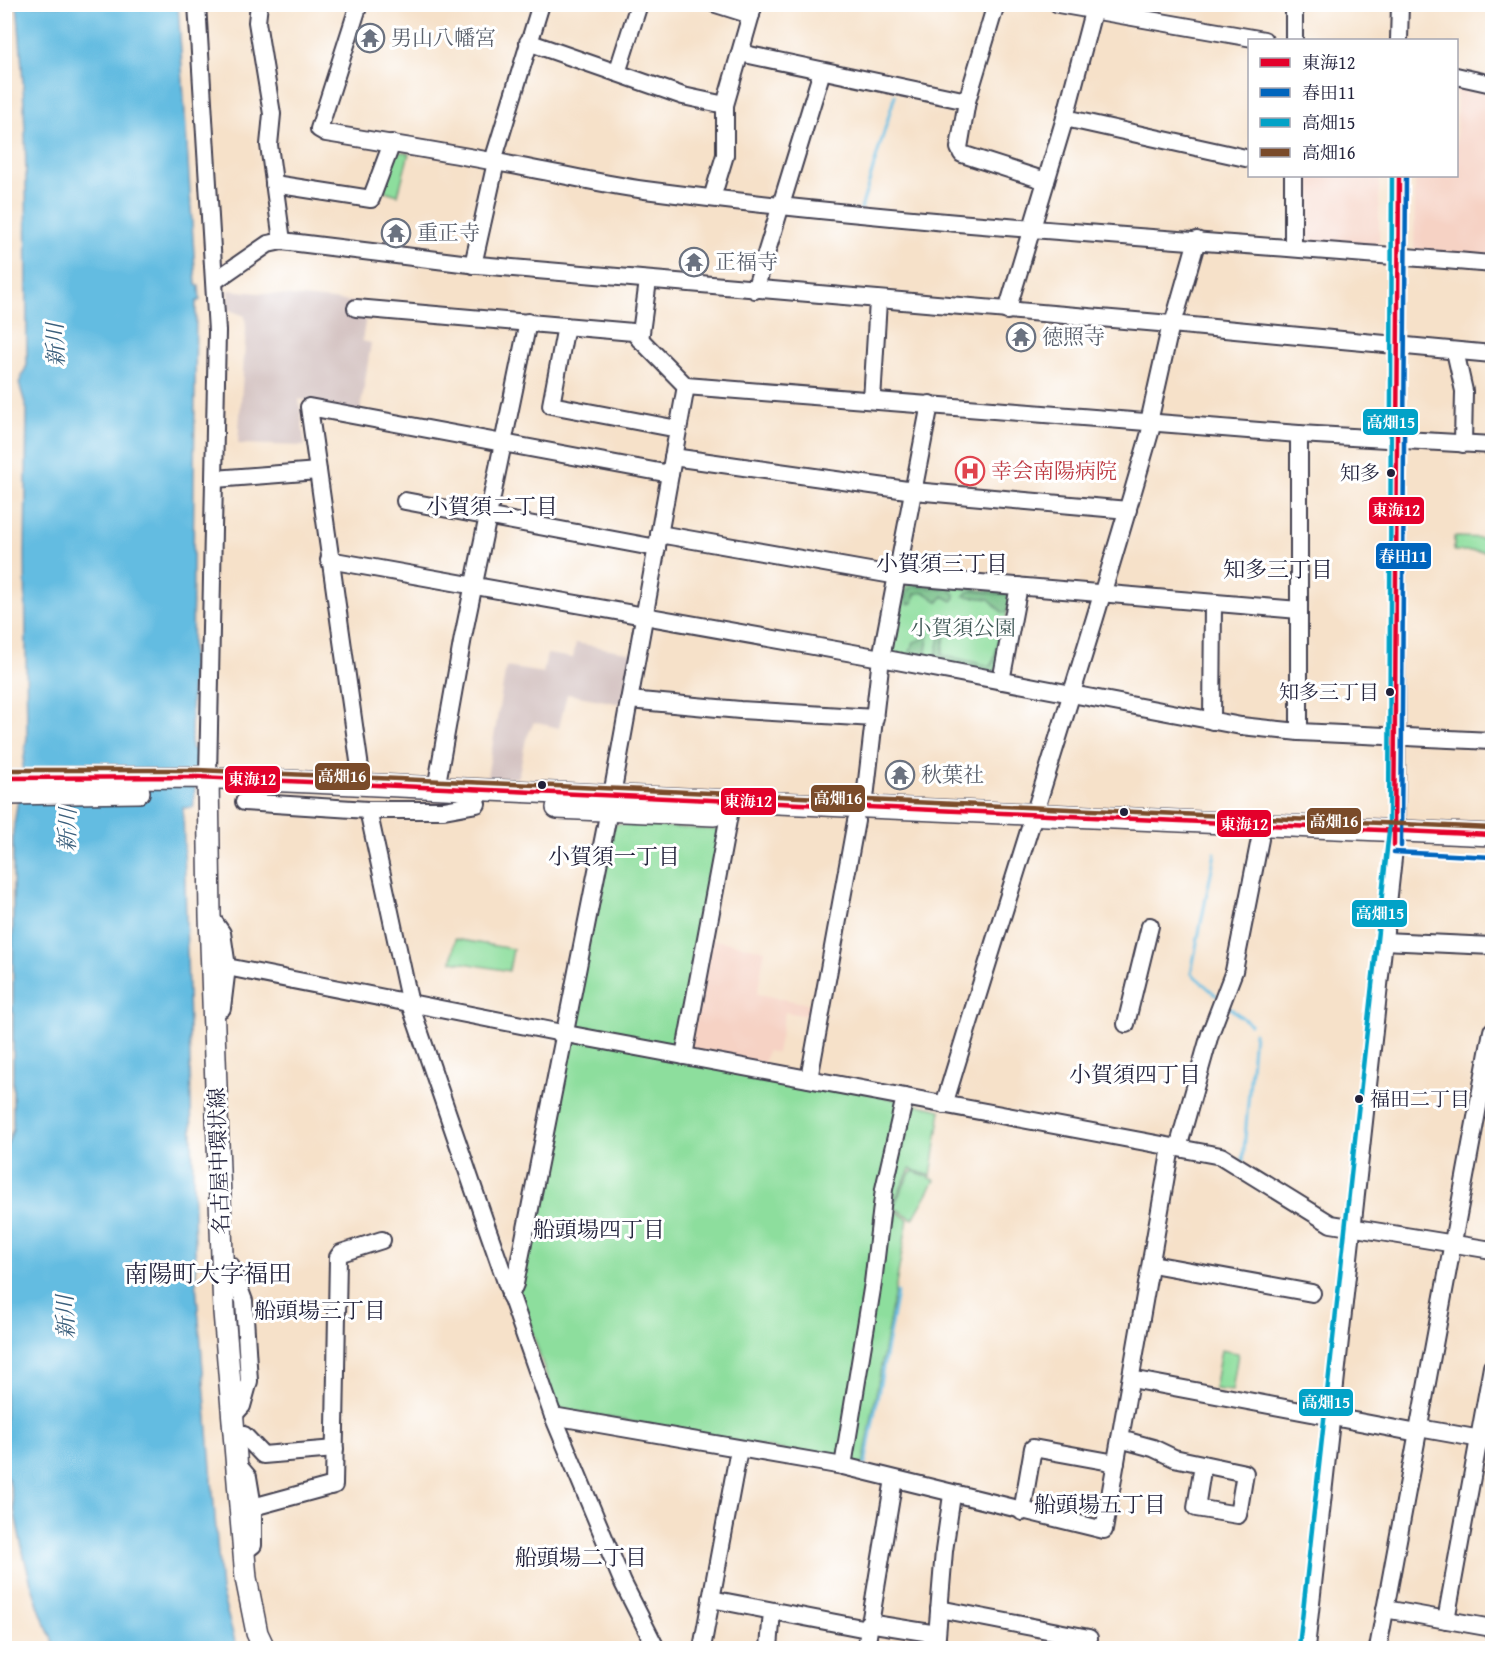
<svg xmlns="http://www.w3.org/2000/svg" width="1497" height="1653" font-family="'Gentium Book Plus','Noto Serif JP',serif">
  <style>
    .built { fill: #f6d2c4 }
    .industrial { fill: #d1bfbe }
    .green { fill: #8dde9d; stroke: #58806c; stroke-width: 1.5 }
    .forest { fill: #72bd84; stroke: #4a7060; stroke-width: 1.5 }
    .water { fill: #64bce1; stroke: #436f8e; stroke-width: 1.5 }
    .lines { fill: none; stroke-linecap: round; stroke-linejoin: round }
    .stream { stroke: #64bce1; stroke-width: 3 }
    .minor-casing { stroke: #423f50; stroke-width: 20 }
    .major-casing { stroke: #423f50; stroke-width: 24 }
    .minor { stroke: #fff; stroke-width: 16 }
    .major { stroke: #fff; stroke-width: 21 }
    .bus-1-casing { stroke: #fff; stroke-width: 9 }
    .bus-2-casing { stroke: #fff; stroke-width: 9 }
    .bus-3-casing { stroke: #fff; stroke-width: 9 }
    .bus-4-casing { stroke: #fff; stroke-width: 9 }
    .bus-1 { stroke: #e4002b; stroke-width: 4.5 }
    .bus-2 { stroke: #0065bd; stroke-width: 4.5 }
    .bus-3 { stroke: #02a2c7; stroke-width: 4.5 }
    .bus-4 { stroke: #7a4b2a; stroke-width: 4.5 }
    .bus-dot { fill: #22223b; stroke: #fff; stroke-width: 2 }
    .labels { text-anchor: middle; stroke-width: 6; stroke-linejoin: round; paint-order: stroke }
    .bus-label { font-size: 20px; fill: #22223b; stroke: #fff; text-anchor: end }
    .worship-label { font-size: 21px; fill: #5b616d; stroke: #fff; text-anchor: start }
    .health-label { font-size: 21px; fill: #be3a42; stroke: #fff; text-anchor: start }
    .park-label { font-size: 21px; fill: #425a58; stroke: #fff }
    .street-label { font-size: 21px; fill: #22223b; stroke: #fff }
    .water-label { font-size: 22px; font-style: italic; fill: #3c607d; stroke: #fff }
    .neighbourhood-label { font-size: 22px; fill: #22223b; stroke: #fff }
    .quarter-label { font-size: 24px; fill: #22223b; stroke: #fff }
    .line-badge { stroke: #fff; stroke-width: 2 }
    .badge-label { font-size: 16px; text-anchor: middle; font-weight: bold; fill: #fff }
  </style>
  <rect width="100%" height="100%" fill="#fff"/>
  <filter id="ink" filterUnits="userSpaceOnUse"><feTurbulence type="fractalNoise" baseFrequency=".0167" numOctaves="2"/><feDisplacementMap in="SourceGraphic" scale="12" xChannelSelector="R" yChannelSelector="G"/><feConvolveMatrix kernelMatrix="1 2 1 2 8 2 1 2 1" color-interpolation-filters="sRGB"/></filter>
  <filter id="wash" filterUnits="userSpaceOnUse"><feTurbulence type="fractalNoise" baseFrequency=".008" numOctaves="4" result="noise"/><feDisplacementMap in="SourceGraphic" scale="24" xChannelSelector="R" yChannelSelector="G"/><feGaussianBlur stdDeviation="1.35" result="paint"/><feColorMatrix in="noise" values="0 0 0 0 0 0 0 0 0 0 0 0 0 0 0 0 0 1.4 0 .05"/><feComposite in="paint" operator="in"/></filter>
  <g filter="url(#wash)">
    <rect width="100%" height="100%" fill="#f6e1c9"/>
    <g class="built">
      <path d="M 1457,87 L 1492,94 L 1492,260 L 1416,254 L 1414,249 L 1415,176 L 1456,176 Z"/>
      <path d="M 1298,176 L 1379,176 L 1379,245 L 1376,248 L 1300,239 Z"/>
      <path d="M 710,939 L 765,950 L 757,994 L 819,1006 L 817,1018 L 785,1012 L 777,1053 L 767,1051 L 764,1065 L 689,1051 Z"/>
    </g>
    <g class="industrial">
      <path d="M 229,290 L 354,302 L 352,316 L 366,317 L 362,341 L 371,343 L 360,412 L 299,399 L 305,446 L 238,444 L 246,329 L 245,316 L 227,309 Z"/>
      <path d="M 576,643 L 632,653 L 622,704 L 567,694 L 559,728 L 534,722 L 526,739 L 518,778 L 487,777 L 506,667 L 543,673 L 547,654 L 573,658 Z"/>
    </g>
    <g class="green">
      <path d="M 395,151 L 409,153 L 398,195 L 381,190 Z"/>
      <path d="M 1454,537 L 1489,538 L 1489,551 L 1454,551 Z"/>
      <path d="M 911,583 L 1010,592 L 998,671 L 895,655 L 893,651 L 905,587 Z"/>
      <path d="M 612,824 L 723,830 L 682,1050 L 941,1110 L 931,1176 L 910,1169 L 891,1208 L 908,1219 L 863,1465 L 557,1408 L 518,1289 Z"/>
      <path d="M 455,939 L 513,949 L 509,971 L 452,961 Z"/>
      <path d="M 914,1171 L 935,1180 L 913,1219 L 893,1207 L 910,1173 Z"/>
      <path d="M 1221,1350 L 1238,1353 L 1232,1391 L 1214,1389 Z"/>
    </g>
    <g class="forest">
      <path d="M 915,586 L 950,590 L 955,594 L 955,598 L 952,601 L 943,596 L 939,602 C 930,598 928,589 915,594 L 913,603 L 908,604 L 906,598 L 908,589 Z"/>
      <path d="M 974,591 L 1007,595 L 1010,597 L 1007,612 L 1003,613 L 989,599 L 964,596 L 967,592 Z"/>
      <path d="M 1001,627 L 1004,627 L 997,671 L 994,673 L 935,661 L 941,632 L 945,635 L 942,655 L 990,666 L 994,660 Z"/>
      <path d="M 926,634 L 929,634 L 925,656 L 912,656 L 910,651 L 914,642 L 923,639 Z"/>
    </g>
    <path class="water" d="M 17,5 L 178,5 L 196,285 L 199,286 L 200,300 L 196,302 L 191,749 L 199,750 L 193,807 L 183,808 L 196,1283 L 221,1591 L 237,1648 L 56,1648 C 30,1596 19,1538 9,1480 L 5,1474 L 4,1153 L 13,1129 L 13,832 L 27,738 L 25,554 L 27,410 L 19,383 L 27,365 C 26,245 29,124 17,5 Z"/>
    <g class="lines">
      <g class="stream">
        <path d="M 861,209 L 895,95"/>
        <path d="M 1215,853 L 1191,973 L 1217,996"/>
        <path d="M 1229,1007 L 1250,1024"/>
        <path d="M 1243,1161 L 1254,1033"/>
        <path d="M 865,1465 L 897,1292"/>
      </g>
    </g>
  </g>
  <g filter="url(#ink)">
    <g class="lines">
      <g class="minor-casing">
        <g id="minor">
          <path d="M 197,4 L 217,331 L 208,777"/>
          <path d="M 259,4 L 257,22 L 272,114 L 269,145 L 282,241"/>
          <path d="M 359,4 L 319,129 L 326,133 C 388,143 450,153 512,165 C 556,173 601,184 645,190 C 927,227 1210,240 1492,264"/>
          <path d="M 716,4 L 751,15"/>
          <path d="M 1058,4 L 1264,40"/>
          <path d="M 1294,40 L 1294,4"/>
          <path d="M 1399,40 L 1400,4"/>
          <path d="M 528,42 L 683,96 L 725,105"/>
          <path d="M 740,53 L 967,101 L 959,148 L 962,154 L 1046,181"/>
          <path d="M 617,73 L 639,4"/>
          <path d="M 1456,76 L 1492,84"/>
          <path d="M 967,101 L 996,4"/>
          <path d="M 1065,118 L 1250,159"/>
          <path d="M 493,161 L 541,4"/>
          <path d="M 274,184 L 371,199 L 392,143"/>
          <path d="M 712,198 L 725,155 L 725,105 L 754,4"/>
          <path d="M 1293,248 L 1293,176"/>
          <path d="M 473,265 L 496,162"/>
          <path d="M 216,280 L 268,244 L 282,241 L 478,265 L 1171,324 L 1492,354"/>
          <path d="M 755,290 L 822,71"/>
          <path d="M 356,308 L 633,332 L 686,386 L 1299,434 L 1492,445"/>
          <path d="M 1007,311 L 1065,118 L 1095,4"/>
          <path d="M 1173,324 L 1197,240"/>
          <path d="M 566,326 L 551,405 L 678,429"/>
          <path d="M 640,340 L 648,281"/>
          <path d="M 1455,351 L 1464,391 L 1463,444"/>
          <path d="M 872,400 L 878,301"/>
          <path d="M 1149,422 L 1171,324"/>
          <path d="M 1299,434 L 1299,732"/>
          <path d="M 673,457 L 914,491 L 1128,510"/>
          <path d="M 215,479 L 318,471"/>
          <path d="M 405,501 L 657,548"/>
          <path d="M 659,534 L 898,576 L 1299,610"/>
          <path d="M 329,560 L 881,658 L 1241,726 L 1299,732 L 1492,741"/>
          <path d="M 1001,681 L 1019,586"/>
          <path d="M 629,700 L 740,710 L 875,718"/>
          <path d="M 1212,721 L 1213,603"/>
          <path d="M 361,775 L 309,407 L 670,474"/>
          <path d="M 428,786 L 436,789 L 463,637 L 528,322"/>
          <path d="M 244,802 L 368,810 L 444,810 L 477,804"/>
          <path d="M 864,807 L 881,658 L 930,404"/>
          <path d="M 368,810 L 410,1004 L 485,1222 L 553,1416 L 623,1583 L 656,1648"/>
          <path d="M 210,916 L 222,933 L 227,967 L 577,1036 L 1221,1156 L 1331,1224 L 1492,1250"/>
          <path d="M 1383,941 L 1492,946"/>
          <path d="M 213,1013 L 222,1008 L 227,967"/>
          <path d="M 1126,1024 L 1150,926"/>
          <path d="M 684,1056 L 729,815"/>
          <path d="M 809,1079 L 856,821"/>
          <path d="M 944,1105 C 1013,877 1088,651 1153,422"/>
          <path d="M 1178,1148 L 1210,1034 L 1234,971 L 1260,839"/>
          <path d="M 1152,1264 L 1312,1293"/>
          <path d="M 223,1265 L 231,1266 L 244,1301 L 249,1381 L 242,1406 L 233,1416"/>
          <path d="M 510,1296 L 515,1284 L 612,795 L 686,386"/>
          <path d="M 1131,1379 L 1418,1433"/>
          <path d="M 553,1416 L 843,1466 L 1104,1530 L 1171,1147"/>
          <path d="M 1419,1428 L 1492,1441"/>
          <path d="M 234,1433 L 244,1435 L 263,1455 L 335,1449"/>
          <path d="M 1120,1439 L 1153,1448 L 1174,1458 L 1245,1473 L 1238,1515 L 1196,1508 L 1203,1464"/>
          <path d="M 237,1464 L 248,1477 L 253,1507"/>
          <path d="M 843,1466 L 873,1283 L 884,1189 L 905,1097"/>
          <path d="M 1022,1512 L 1033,1448 L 1116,1463"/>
          <path d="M 244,1552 L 253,1545 L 253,1507 L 334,1485 L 338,1257 L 341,1253 L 382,1240"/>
          <path d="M 711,1599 L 867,1629"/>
          <path d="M 939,1609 L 1089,1638"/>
          <path d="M 1385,1609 L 1492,1628"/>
          <path d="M 1446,1620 L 1492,1367"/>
          <path d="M 868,1623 L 937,1634"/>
          <path d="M 702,1648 L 739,1449"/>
          <path d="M 769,1648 L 772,1611"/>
          <path d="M 866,1648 L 894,1479"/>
          <path d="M 936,1648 L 944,1551 L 952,1495"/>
          <path d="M 1306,1648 L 1396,831 L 1399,176"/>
          <path d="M 1378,1648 L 1492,1031"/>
        </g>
      </g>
      <g class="major-casing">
        <g id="major">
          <path d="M 208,777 L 210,916 L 224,1312 L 246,1578 L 257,1633 L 264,1648"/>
          <path d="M 4,778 L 198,777 L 1492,835"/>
          <path d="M 4,794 L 139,792"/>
          <path d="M 557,808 L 714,815"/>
        </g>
      </g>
      <use href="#minor" class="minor"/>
      <use href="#major" class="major"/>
      <g class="bus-1-casing">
        <g id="bus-1">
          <path d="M 4,778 L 198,777 L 1492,835"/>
          <path d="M 1394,845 L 1399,176"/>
        </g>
      </g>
      <g class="bus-2-casing">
        <g id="bus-2">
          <path d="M 1401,846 L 1406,176"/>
          <path d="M 1394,852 L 1492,857"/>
        </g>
      </g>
      <g class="bus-3-casing">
        <path id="bus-3" d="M 1299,1647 L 1389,831 L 1392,176"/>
      </g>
      <g class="bus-4-casing">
        <path id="bus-4" d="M 4,770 L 198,770 L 1492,828"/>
      </g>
      <use href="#bus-1" class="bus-1"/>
      <use href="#bus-2" class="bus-2"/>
      <use href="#bus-3" class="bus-3"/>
      <use href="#bus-4" class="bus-4"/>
    </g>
  </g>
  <defs>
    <g id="temple-ring" transform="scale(1.5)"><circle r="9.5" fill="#fff" stroke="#6b7280" stroke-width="1.5"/><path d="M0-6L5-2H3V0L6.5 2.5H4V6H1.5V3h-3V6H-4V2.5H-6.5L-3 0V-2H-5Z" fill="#6b7280"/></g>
    <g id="hospital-ring" transform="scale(1.5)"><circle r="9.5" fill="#fff" stroke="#e0444e" stroke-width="1.5"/><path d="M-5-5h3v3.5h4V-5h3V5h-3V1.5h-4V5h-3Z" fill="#e0444e"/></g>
  </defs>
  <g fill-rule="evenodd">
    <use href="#temple-ring" x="370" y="38"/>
    <use href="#temple-ring" x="396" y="233"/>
    <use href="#temple-ring" x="694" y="262"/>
    <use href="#temple-ring" x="1021" y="337"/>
    <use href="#hospital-ring" x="970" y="471"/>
    <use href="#temple-ring" x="900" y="775"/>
  </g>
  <g class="bus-dot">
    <circle cx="1391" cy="473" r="5"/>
    <circle cx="1390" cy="692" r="5"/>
    <circle cx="542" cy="785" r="5"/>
    <circle cx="1124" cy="812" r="5"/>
    <circle cx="1359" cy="1099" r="5"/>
  </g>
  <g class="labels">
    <g class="bus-label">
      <text x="1380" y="480">知多</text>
      <text x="1379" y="699">知多三丁目</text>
      <text x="1370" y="1106" text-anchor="start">福田二丁目</text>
    </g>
    <g class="worship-label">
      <text x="391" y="45">男山八幡宮</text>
      <text x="417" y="240">重正寺</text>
      <text x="715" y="269">正福寺</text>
      <text x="1042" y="344">徳照寺</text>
      <text x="921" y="782">秋葉社</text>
    </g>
    <g class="health-label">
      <text x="991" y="478">幸会南陽病院</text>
    </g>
    <g class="park-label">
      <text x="963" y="635">小賀須公園</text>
    </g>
    <g class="street-label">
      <text transform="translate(219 1161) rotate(-92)" y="7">名古屋中環状線</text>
    </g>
    <g class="water-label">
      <text transform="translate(55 345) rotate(-92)" y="8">新川</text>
      <text transform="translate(67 830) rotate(-89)" y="8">新川</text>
      <text transform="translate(65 1317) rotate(-92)" y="8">新川</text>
    </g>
    <g class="neighbourhood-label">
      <text x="492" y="514">小賀須二丁目</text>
      <text x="942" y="571">小賀須三丁目</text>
      <text x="1278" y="577">知多三丁目</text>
      <text x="614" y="864">小賀須一丁目</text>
      <text x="1135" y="1082">小賀須四丁目</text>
      <text x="599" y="1237">船頭場四丁目</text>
      <text x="320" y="1318">船頭場三丁目</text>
      <text x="1100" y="1512">船頭場五丁目</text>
      <text x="581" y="1565">船頭場二丁目</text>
    </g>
    <g class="quarter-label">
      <text x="208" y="1282">南陽町大字福田</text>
    </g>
  </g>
  <g class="line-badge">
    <rect x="1362" y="408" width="57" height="28" rx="6" fill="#02a2c7"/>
    <rect x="1368" y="496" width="57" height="29" rx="6" fill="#e4002b"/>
    <rect x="1375" y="542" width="57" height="28" rx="6" fill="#0065bd"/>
    <rect x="314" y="762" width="57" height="29" rx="6" fill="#7a4b2a"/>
    <rect x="224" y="765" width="57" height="29" rx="6" fill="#e4002b"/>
    <rect x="810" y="784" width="56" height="29" rx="6" fill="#7a4b2a"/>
    <rect x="720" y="787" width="57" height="29" rx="6" fill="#e4002b"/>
    <rect x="1306" y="807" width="56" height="28" rx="6" fill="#7a4b2a"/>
    <rect x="1216" y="809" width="56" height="29" rx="6" fill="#e4002b"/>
    <rect x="1351" y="899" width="57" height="29" rx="6" fill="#02a2c7"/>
    <rect x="1298" y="1388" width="56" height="29" rx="6" fill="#02a2c7"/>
  </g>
  <g class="badge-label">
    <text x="1391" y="428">高畑15</text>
    <text x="1396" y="516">東海12</text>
    <text x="1403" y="562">春田11</text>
    <text x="342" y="782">高畑16</text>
    <text x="252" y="785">東海12</text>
    <text x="838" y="804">高畑16</text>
    <text x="748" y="807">東海12</text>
    <text x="1334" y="827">高畑16</text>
    <text x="1244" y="830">東海12</text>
    <text x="1380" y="919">高畑15</text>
    <text x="1326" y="1408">高畑15</text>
  </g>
  <rect width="1497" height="1653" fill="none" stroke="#fff" stroke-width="24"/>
  <rect x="1248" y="39" width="210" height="138" fill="#ffffff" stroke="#a7a7b1" stroke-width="1.5"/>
  <rect x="1260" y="58" width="30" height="9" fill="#e4002b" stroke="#a7a7b1" stroke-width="1.5"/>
  <text x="1302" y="69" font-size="18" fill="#22223b">東海12</text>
  <rect x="1260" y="88" width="30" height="9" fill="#0065bd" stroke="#a7a7b1" stroke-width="1.5"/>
  <text x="1302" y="99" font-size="18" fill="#22223b">春田11</text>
  <rect x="1260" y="118" width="30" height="9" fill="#02a2c7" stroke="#a7a7b1" stroke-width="1.5"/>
  <text x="1302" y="129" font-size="18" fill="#22223b">高畑15</text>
  <rect x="1260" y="148" width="30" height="9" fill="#7a4b2a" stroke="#a7a7b1" stroke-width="1.5"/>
  <text x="1302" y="159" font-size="18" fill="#22223b">高畑16</text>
</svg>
